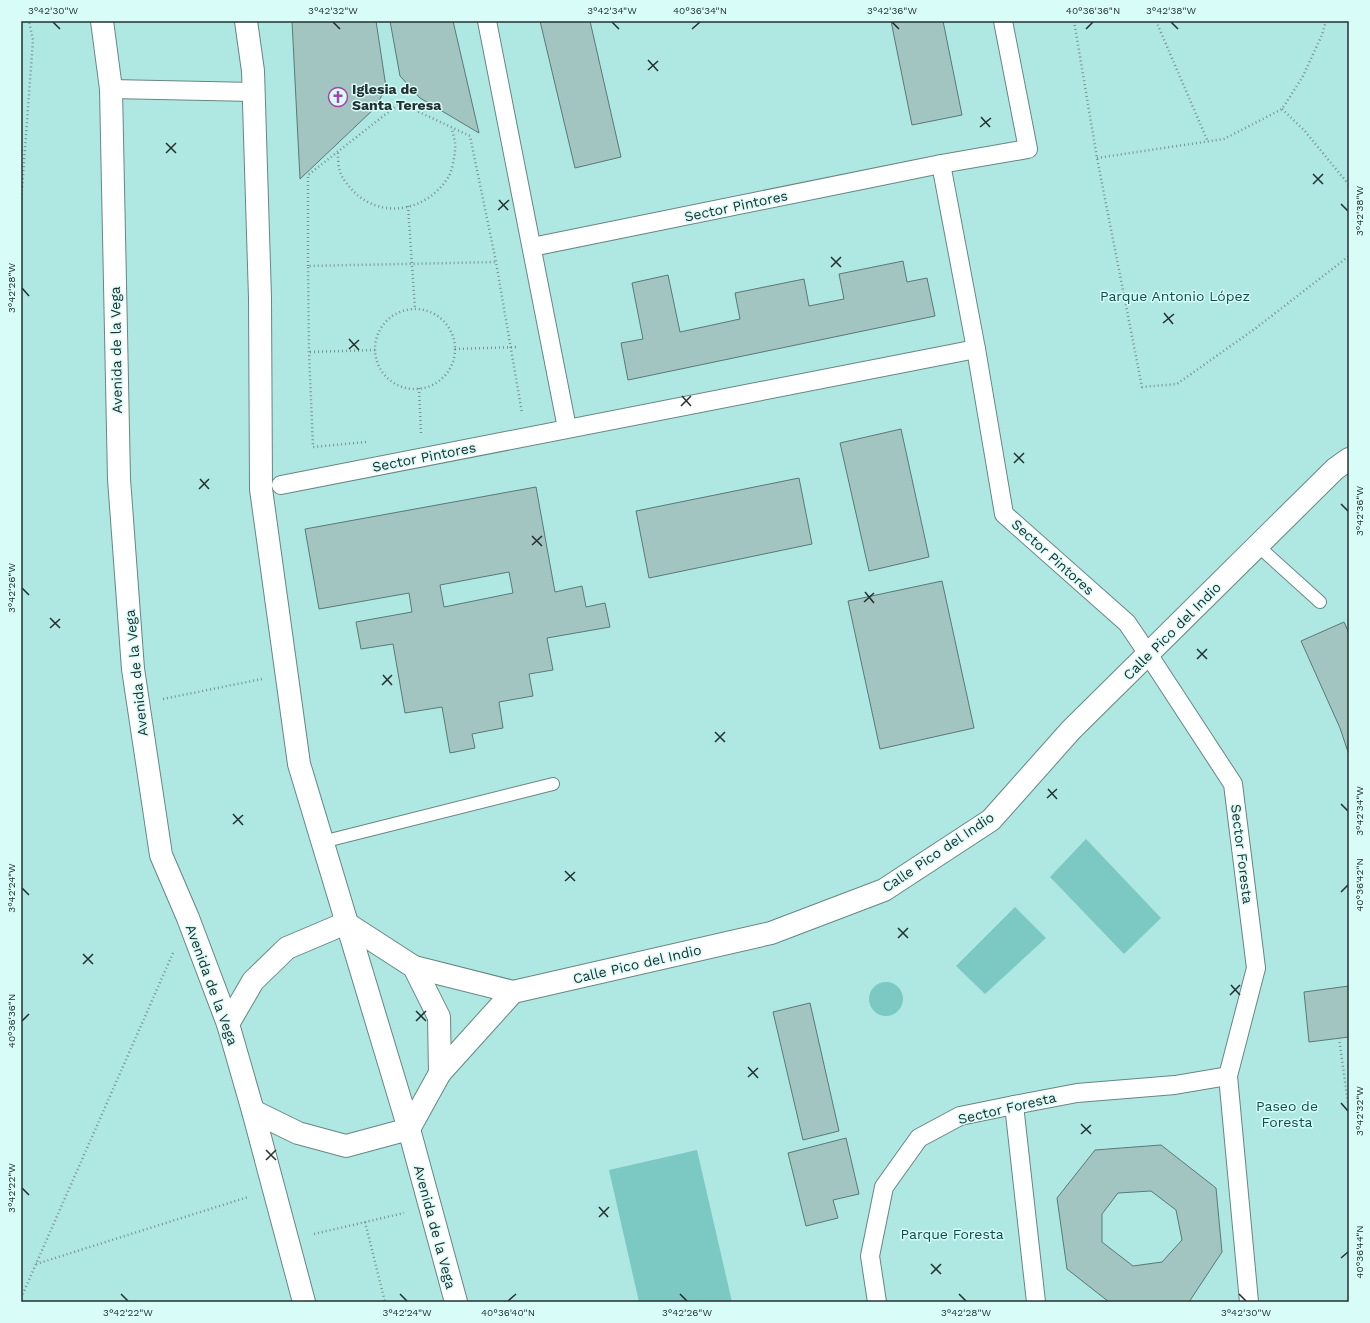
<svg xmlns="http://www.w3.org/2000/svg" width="1370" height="1323" font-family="'Work Sans',sans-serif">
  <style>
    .green { fill: #afe8e2 }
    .water { fill: #7cc8c2 }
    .building { fill: #a2c5c1; stroke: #597a77; fill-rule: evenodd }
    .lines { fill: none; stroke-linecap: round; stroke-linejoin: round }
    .service-casing { stroke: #658784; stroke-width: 14 }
    .pedestrian-casing { stroke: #658784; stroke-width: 20 }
    .minor-casing { stroke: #658784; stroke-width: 24 }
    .path { stroke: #78918f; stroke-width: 2.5; stroke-dasharray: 1 3; stroke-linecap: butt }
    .service { stroke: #fff; stroke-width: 12 }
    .pedestrian { stroke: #fff; stroke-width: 18 }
    .minor { stroke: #fff; stroke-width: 22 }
    .ticks { fill: none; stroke: #22302f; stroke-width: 1.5 }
    .labels { text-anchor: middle; stroke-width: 3; stroke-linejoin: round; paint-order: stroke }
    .poi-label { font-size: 14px; font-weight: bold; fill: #22302f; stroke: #d8fcf8; text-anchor: start }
    .street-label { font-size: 14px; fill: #22302f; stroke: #d8fcf8 }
    .park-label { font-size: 14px; fill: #094f4b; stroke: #d8fcf8 }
    .neatline { fill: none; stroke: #22302f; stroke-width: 1.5 }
    .ticks-label { font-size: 10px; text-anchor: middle; fill: #22302f }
  </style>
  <rect width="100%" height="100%" fill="#d8fcf8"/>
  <rect class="green" x="21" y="21" width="1328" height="1281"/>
  <g class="water">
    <path d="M 1086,839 L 1161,918 L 1124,954 L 1050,877 Z"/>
    <path d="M 1015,907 L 1046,938 L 985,994 L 956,966 Z"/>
    <circle cx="886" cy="999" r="17"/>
    <path d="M 697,1150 L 732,1302 L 639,1302 L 609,1170 Z"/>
  </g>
  <g class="building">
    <path d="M 292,21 L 376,21 L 386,87 L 376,107 L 300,179 Z"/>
    <path d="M 390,21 L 453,21 L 479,133 L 420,98 L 400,76 Z"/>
    <path d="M 540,21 L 590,21 L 621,157 L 575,168 Z"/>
    <path d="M 891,21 L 943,21 L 962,115 L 912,125 Z"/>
    <path d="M 903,261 L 907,282 L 927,278 L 935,316 L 628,380 L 621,343 L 643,339 L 632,283 L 668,275 L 680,332 L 740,319 L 735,293 L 804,279 L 809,306 L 844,299 L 839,274 Z"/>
    <path d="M 901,429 L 929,557 L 869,571 L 840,443 Z"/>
    <path d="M 799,478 L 812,544 L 649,578 L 636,511 Z"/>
    <path d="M 536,487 L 555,592 L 582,586 L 586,607 L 605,603 L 610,627 L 547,638 L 553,670 L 529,674 L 533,696 L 499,702 L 503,728 L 472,734 L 475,748 L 450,753 L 442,707 L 405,713 L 393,644 L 361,649 L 356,622 L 412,612 L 409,593 L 319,609 L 305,529 ZM 509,572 L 513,593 L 444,607 L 440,585 Z"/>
    <path d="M 942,581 L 974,728 L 880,749 L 848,601 Z"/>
    <path d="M 1344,622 L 1349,633 L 1349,755 L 1340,728 L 1301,641 Z"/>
    <path d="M 1349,986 L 1349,1037 L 1309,1042 L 1304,992 Z"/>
    <path d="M 810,1003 L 839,1131 L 803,1140 L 773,1012 Z"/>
    <path d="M 846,1138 L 859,1194 L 833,1200 L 838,1218 L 806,1226 L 788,1153 Z"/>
    <path d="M 1161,1145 L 1216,1188 L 1222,1252 L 1189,1302 L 1109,1302 L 1067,1269 L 1057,1198 L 1095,1150 ZM 1151,1191 L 1176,1210 L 1182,1240 L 1162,1262 L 1133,1266 L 1102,1242 L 1102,1214 L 1118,1193 Z"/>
  </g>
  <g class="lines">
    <g class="service-casing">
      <g id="service">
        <path d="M 1258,546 L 1320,602"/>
        <path d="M 322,842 L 553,784"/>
      </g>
    </g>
    <g class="pedestrian-casing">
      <g id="pedestrian">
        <path d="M 487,21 L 567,428"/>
        <path d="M 111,89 L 254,92"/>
        <path d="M 941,164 L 976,349 L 1004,514 L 1127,623 L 1148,654 L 1233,784 L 1256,968 L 1228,1076 L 1249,1302"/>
        <path d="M 532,247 L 941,164 L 1028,149 L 1003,21"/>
        <path d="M 281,485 L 976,349"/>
        <path d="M 1014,1105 L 1036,1302"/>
        <path d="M 877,1302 L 870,1256 L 884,1187 L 919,1138 L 960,1116 L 1014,1105 L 1077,1093 L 1175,1085 L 1228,1076"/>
      </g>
    </g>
    <g class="minor-casing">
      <g id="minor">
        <path d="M 102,21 L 111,89 L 119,479 L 133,669 L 161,855 L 188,918 L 228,1024 L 253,1111 L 304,1302"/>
        <path d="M 246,21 L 253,71 L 260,298 L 261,489 L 299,764 L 409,1129 L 456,1302"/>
        <path d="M 414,967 L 513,992 L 771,933 L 884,890 L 991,820 L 1071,730 L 1335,469 L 1349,459"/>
        <path d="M 228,1024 L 253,981 L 287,948 L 346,923 L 414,967 L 439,1017 L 440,1073 L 409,1129 L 346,1146 L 298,1133 L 253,1111"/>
        <path d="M 440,1073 L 513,992"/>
      </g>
    </g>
    <g class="path">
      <path d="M 1074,21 L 1097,158 L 1142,387 L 1177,384 L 1256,328 L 1349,256"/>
      <path d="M 1156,21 L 1208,142"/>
      <path d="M 1282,109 L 1304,130 L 1349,185"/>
      <path d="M 338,153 C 338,158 338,166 340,171 C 342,179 348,185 353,191 C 383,221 429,210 449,176 C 452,171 455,155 455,149 C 456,142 453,135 452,128"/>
      <path d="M 1097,158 L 1224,139 L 1282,109 L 1302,78 L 1322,35 L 1326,21"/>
      <path d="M 21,203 L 33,40 L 29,21"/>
      <path d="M 408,206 L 415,309"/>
      <path d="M 308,266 L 308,175 L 400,103 L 470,136 L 496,262 L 522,413"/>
      <circle cx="415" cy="349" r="40"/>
      <path d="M 455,349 L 516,347"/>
      <path d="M 310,352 L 375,350"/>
      <path d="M 419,388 L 421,434"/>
      <path d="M 366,442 L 313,447 L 309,352 L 308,266 L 496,262"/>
      <path d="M 163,699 L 262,679"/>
      <path d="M 1339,1038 L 1348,1103"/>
      <path d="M 365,1222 L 385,1302"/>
      <path d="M 314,1234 L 404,1213"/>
      <path d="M 36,1264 L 248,1197"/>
      <path d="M 21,1298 L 173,953"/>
    </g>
    <use href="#service" class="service"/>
    <use href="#pedestrian" class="pedestrian"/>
    <use href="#minor" class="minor"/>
  </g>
  <path class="ticks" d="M 53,22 L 60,29M 333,22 L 340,29M 612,22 L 619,29M 892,22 L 899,29M 1171,22 L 1178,29M 692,29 L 700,22M 1086,29 L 1093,22M 648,60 L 658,71M 648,70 L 658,61M 981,117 L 990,127M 980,127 L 991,118M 166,143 L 176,153M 166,153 L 176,143M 1313,174 L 1323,184M 1313,184 L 1323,174M 499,200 L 508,210M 1341,204 L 1348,211M 498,210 L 509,200M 831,257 L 841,267M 831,267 L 841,257M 22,288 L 29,296M 1164,313 L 1173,324M 1163,323 L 1174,314M 349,339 L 359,350M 349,349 L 359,340M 682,396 L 691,406M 681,406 L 691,396M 1014,453 L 1024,463M 1014,463 L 1024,453M 200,479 L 209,489M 199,489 L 209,479M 1341,504 L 1348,511M 532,536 L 542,546M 532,545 L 542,536M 22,588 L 29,595M 865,592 L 874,603M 864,602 L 874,593M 50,618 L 60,628M 50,628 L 60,619M 1197,649 L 1207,659M 1197,659 L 1207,649M 383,675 L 392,685M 382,685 L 392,675M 715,732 L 725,742M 715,742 L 725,732M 1048,789 L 1057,799M 1047,798 L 1057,789M 1341,804 L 1348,811M 233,814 L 243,825M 233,824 L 243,815M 565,871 L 575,881M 565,881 L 575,872M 22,888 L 29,895M 1341,892 L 1348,885M 898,928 L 908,938M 898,938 L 908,928M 83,954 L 93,964M 83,964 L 93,954M 1231,985 L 1240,995M 1230,995 L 1240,985M 416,1011 L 426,1021M 22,1021 L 29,1014M 416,1021 L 426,1011M 748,1067 L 758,1078M 748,1077 L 758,1068M 1341,1103 L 1348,1111M 1081,1124 L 1091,1134M 1081,1134 L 1091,1125M 266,1150 L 276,1160M 266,1160 L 276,1150M 22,1188 L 29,1195M 599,1207 L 608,1217M 599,1217 L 609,1207M 1341,1258 L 1348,1252M 931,1264 L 941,1274M 931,1274 L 941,1264M 121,1294 L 128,1301M 400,1294 L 407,1301M 680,1294 L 687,1301M 959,1294 L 966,1301M 1239,1294 L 1246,1301M 508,1301 L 516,1294"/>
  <defs>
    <g id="church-ring" transform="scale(1)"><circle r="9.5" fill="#d8fcf8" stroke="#a744ab" stroke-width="1.5"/><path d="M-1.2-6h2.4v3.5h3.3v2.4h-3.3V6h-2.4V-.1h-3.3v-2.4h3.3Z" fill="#a744ab"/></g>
  </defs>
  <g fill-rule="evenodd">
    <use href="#church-ring" x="338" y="97"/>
  </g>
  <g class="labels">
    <g class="poi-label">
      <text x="352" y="94">Iglesia de<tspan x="352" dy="16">Santa Teresa</tspan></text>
    </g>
    <g class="street-label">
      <text transform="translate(736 206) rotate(-12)" y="5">Sector Pintores</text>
      <text transform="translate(116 350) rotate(-91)" y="5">Avenida de la Vega</text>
      <text transform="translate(424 457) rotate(-11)" y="5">Sector Pintores</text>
      <text transform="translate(1053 557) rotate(42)" y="5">Sector Pintores</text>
      <text transform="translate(1172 631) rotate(-45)" y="5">Calle Pico del Indio</text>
      <text transform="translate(136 673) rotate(-96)" y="5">Avenida de la Vega</text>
      <text transform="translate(938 852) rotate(-34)" y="5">Calle Pico del Indio</text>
      <text transform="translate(1242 854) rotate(83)" y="5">Sector Foresta</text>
      <text transform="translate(637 964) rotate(-13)" y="5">Calle Pico del Indio</text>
      <text transform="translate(212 985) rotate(70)" y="5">Avenida de la Vega</text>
      <text transform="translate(1007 1108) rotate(-13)" y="5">Sector Foresta</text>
      <text transform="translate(435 1227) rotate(75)" y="5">Avenida de la Vega</text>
    </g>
    <g class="park-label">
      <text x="1175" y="301">Parque Antonio López</text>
      <text x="1287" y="1111">Paseo de<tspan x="1287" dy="16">Foresta</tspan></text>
      <text x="952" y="1239">Parque Foresta</text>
    </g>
  </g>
  <rect width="1370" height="1323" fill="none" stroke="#d8fcf8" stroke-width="44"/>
  <rect x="22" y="22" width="1326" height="1279" class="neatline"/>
  <g class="ticks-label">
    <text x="53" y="14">3°42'30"W</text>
    <text x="333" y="14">3°42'32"W</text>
    <text x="612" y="14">3°42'34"W</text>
    <text x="700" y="14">40°36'34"N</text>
    <text x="892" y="14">3°42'36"W</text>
    <text x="1093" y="14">40°36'36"N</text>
    <text x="1171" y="14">3°42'38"W</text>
    <text transform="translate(1359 211) rotate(-90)" y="4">3°42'38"W</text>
    <text transform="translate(11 288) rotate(-90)" y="4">3°42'28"W</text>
    <text transform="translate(1359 511) rotate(-90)" y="4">3°42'36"W</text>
    <text transform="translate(11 588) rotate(-90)" y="4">3°42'26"W</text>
    <text transform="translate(1359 811) rotate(-90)" y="4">3°42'34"W</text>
    <text transform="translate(1359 885) rotate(-90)" y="4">40°36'42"N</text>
    <text transform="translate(11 888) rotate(-90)" y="4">3°42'24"W</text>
    <text transform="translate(11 1021) rotate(-90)" y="4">40°36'36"N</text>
    <text transform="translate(1359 1111) rotate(-90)" y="4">3°42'32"W</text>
    <text transform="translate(11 1188) rotate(-90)" y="4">3°42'22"W</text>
    <text transform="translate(1359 1252) rotate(-90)" y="4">40°36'44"N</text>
    <text x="128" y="1316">3°42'22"W</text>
    <text x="407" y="1316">3°42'24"W</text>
    <text x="508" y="1316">40°36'40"N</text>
    <text x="687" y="1316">3°42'26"W</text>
    <text x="966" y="1316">3°42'28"W</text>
    <text x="1246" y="1316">3°42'30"W</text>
  </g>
</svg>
